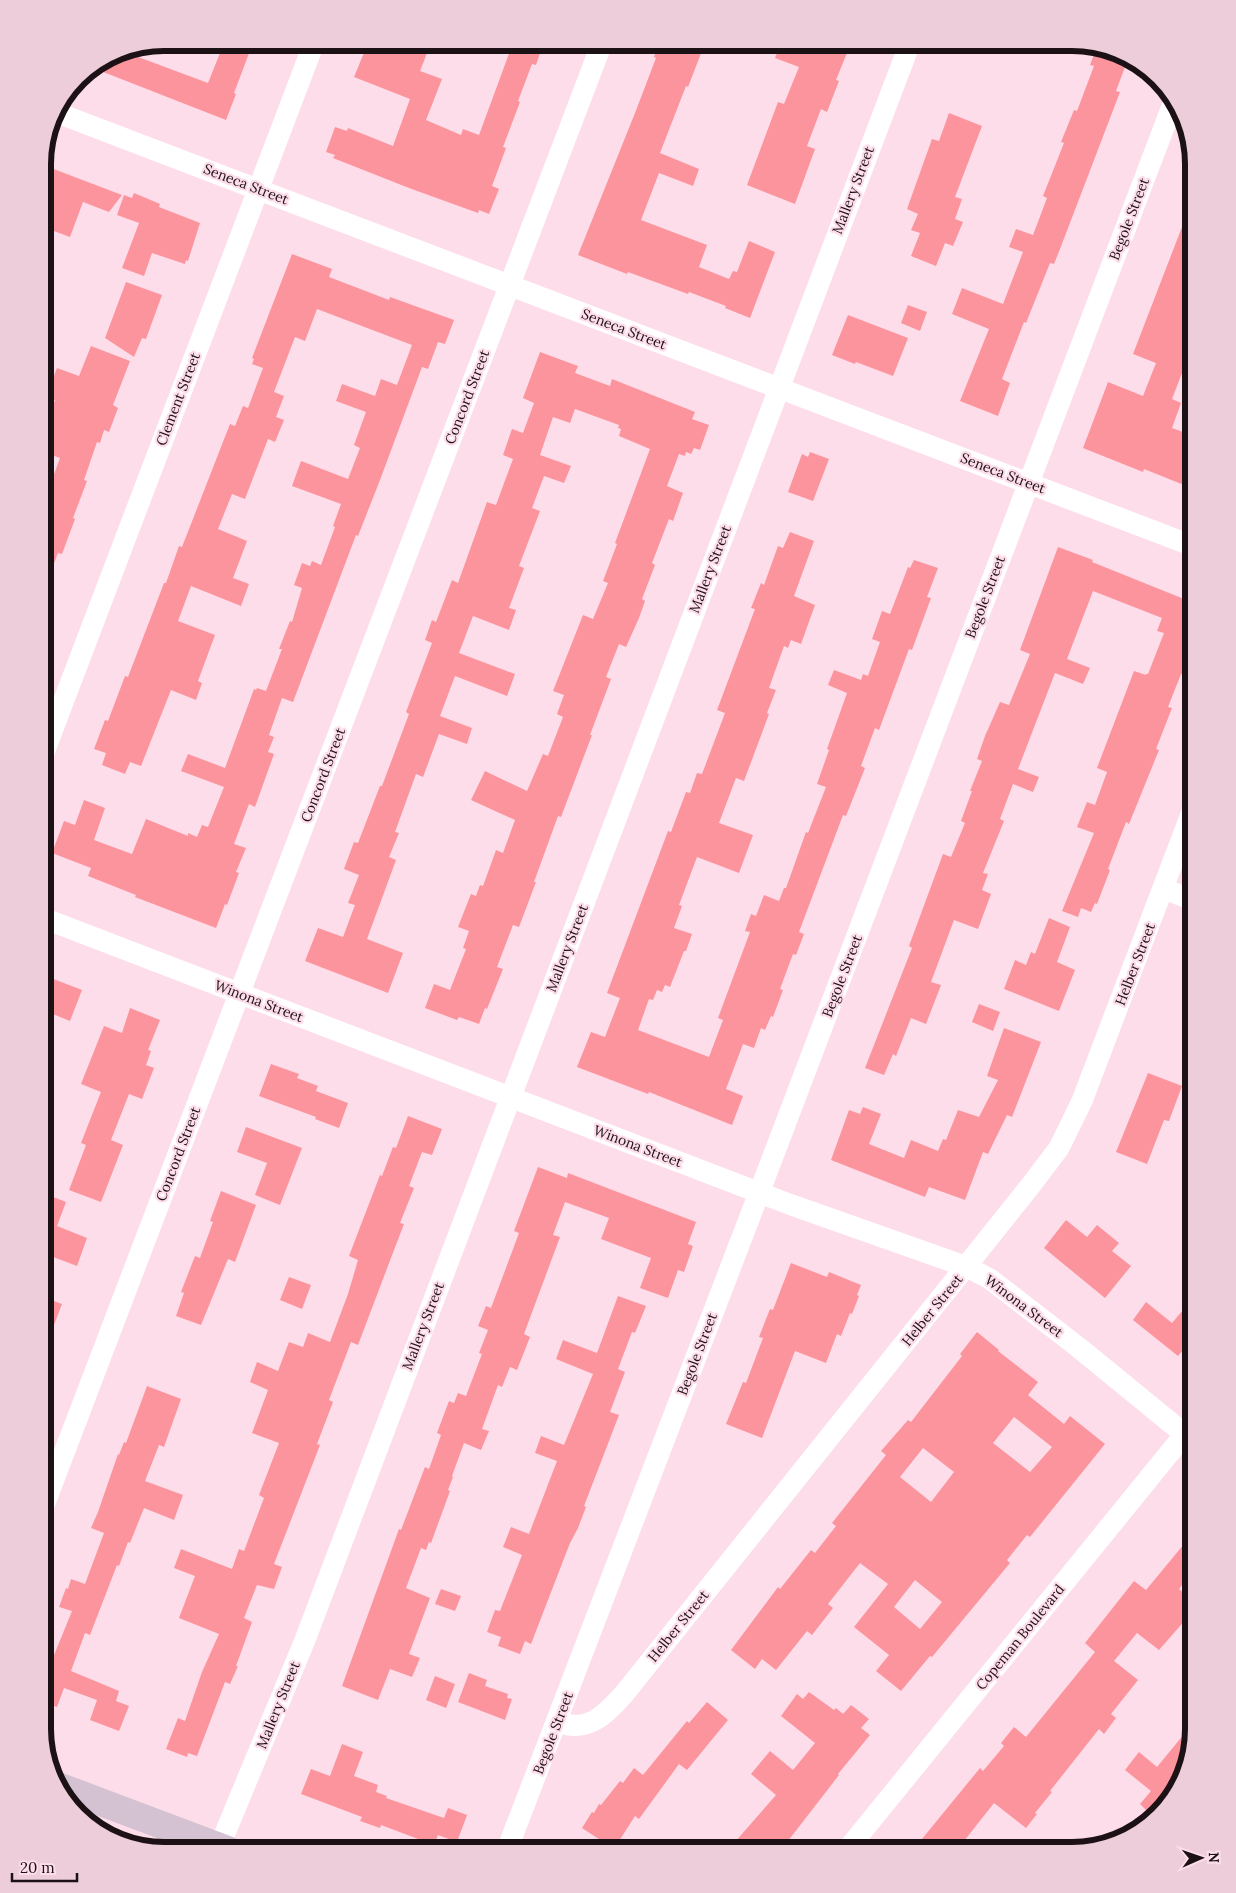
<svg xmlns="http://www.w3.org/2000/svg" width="1236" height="1893" font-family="Lora,serif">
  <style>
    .building { fill: #fc949d; fill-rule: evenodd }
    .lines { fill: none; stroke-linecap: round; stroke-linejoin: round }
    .minor { stroke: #fff; stroke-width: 21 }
    .secondary { stroke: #d4c2d2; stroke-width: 28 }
    .labels { text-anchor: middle; stroke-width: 4.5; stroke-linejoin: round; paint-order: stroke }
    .street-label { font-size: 14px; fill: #1c1216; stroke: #feddea }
    .rim { fill: none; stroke: #1c1216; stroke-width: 6 }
  </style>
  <rect width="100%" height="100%" fill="#feddea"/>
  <g class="building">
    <path d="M 224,43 L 238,43 L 251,48 L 234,93 L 236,94 L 226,120 L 93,68 L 122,51 L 208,83 Z"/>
    <path d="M 368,43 L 431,43 L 420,71 L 442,79 L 426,120 L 461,135 L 463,129 L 479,135 L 513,43 L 530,43 L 542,47 L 536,65 L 532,64 L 518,101 L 520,102 L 503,147 L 506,148 L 492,186 L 499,189 L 489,214 L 479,210 L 478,213 L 409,188 L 333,158 L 335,155 L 326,152 L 335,127 L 347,131 L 348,128 L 393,146 L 410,99 L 354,77 Z"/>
    <path d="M 659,43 L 705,43 L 688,87 L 686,86 L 660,153 L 699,169 L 693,186 L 659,173 L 641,220 L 707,245 L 699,267 L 729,279 L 733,271 L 737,272 L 749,241 L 775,252 L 750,318 L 725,308 L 726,306 L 689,292 L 688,294 L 628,272 L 627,274 L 578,255 L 635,113 L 656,58 L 654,57 Z"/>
    <path d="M 781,43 L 851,43 L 836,80 L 839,81 L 827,112 L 821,109 L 807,146 L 815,149 L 795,204 L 747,185 L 778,102 L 784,104 L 799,67 L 775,58 Z"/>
    <path d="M 1096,49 L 1128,59 L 1116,91 L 1120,92 L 1060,249 L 1054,264 L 1050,263 L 1026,323 L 1024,322 L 1002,379 L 1010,383 L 998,416 L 960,401 L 989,329 L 952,314 L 962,288 L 1003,304 L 1023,252 L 1009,247 L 1016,229 L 1033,235 L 1047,198 L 1043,196 L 1064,143 L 1061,142 L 1074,110 L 1077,111 L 1094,66 L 1090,65 Z"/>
    <path d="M 949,113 L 982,126 L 955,197 L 962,199 L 955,219 L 963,222 L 953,246 L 945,243 L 936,266 L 911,256 L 920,233 L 911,230 L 918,214 L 907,209 L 932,139 L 939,141 Z"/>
    <path d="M 43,165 L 122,195 L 109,212 L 83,202 L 70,237 L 43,227 Z"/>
    <path d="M 134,193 L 160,204 L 159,207 L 200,223 L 188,261 L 186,260 L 185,264 L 152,253 L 144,276 L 122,268 L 139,223 L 117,215 L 124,195 L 132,198 Z"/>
    <path d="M 1192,201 L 1194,330 L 1188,345 L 1192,347 L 1172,399 L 1181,403 L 1172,428 L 1194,436 L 1194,459 L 1184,485 L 1144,469 L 1143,472 L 1083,448 L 1108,382 L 1143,396 L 1156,363 L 1133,354 Z"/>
    <path d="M 292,254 L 332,269 L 329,277 L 389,300 L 390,297 L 454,320 L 445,344 L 438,342 L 428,369 L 422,367 L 380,480 L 358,536 L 356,535 L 293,702 L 282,698 L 269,735 L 274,737 L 268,752 L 274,754 L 255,807 L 249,804 L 234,844 L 246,848 L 236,872 L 239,873 L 227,905 L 225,904 L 216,928 L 135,897 L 136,895 L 88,876 L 91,868 L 52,853 L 64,821 L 75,825 L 84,800 L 105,808 L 94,840 L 132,854 L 146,819 L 188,836 L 188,833 L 197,837 L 202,825 L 208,827 L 224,787 L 181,771 L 188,754 L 225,768 L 254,689 L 256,690 L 257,688 L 266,691 L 282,649 L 279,649 L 290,621 L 292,622 L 302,588 L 294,585 L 302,563 L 310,566 L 312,561 L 321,565 L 335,527 L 333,526 L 341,504 L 292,486 L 301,461 L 348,479 L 360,448 L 354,445 L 366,412 L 336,401 L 342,384 L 375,396 L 381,379 L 397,385 L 412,345 L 317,309 L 305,341 L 295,337 L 274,392 L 284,396 L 276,417 L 284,420 L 275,442 L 268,439 L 245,499 L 232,494 L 218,529 L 247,541 L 233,578 L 249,584 L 241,606 L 191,586 L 178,621 L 215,635 L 198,681 L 202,683 L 196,700 L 171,690 L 141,766 L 130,762 L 125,774 L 102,765 L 106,753 L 94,749 L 105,720 L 108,721 L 125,676 L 128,677 L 164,583 L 166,583 L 179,546 L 182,547 L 230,424 L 235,426 L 243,406 L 248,408 L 263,368 L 252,364 L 254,359 L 252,358 Z"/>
    <path d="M 126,282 L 162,295 L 146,339 L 142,338 L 134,357 L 105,338 Z"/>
    <path d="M 908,305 L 927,312 L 920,331 L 901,323 Z"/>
    <path d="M 848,315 L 908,338 L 893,376 L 856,362 L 855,364 L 832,355 Z"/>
    <path d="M 91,346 L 130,361 L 113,405 L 118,408 L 109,432 L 104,430 L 100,443 L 97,442 L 84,480 L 87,481 L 73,518 L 75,519 L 62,554 L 58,553 L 44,590 L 43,590 L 43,495 L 46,496 L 60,458 L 43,452 L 43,433 L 55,400 L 46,396 L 57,368 L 79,376 Z"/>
    <path d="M 540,352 L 578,366 L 575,373 L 610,386 L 612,379 L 695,412 L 692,419 L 709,425 L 700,450 L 694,448 L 691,454 L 686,452 L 685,456 L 679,454 L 667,486 L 683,493 L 673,521 L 669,519 L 652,563 L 655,565 L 642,599 L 645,601 L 639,618 L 626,647 L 619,644 L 606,677 L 611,679 L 590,735 L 592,735 L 561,817 L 558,816 L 534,882 L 536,882 L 519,927 L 513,925 L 497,967 L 503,969 L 487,1009 L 485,1008 L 479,1024 L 459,1017 L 457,1020 L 425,1008 L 434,984 L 450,990 L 466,949 L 463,948 L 469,931 L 458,927 L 471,894 L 476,896 L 480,885 L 483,886 L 496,850 L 503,853 L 515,820 L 471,800 L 485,771 L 527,791 L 543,754 L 548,756 L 563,717 L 557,714 L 564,695 L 553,691 L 583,615 L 593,619 L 608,583 L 603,581 L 617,544 L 615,543 L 650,449 L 619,436 L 621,429 L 618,428 L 619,425 L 575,409 L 570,423 L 553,417 L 540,455 L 571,466 L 564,483 L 544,476 L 532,508 L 540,511 L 519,566 L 524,568 L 509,608 L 516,610 L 509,630 L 473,616 L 459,653 L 515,674 L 507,696 L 455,676 L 440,716 L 472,728 L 467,744 L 439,734 L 423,777 L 416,774 L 395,832 L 399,833 L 389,857 L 396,860 L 367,939 L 403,953 L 388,993 L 305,961 L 318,928 L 343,937 L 355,905 L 348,903 L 359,875 L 344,869 L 354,842 L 358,843 L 380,786 L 382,786 L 409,714 L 406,712 L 432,643 L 425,640 L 432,620 L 436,622 L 452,580 L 458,583 L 487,502 L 496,505 L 513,459 L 503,455 L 512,429 L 523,433 L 534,403 L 523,398 Z"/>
    <path d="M 810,452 L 829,459 L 813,501 L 788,492 L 802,454 L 808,457 Z"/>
    <path d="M 790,532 L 814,541 L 794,596 L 815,605 L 801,644 L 791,640 L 788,648 L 784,646 L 769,688 L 776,690 L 767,713 L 769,714 L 744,781 L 736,778 L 719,823 L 753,835 L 739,873 L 697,857 L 679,905 L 682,906 L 674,928 L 692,934 L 686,951 L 684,951 L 670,987 L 665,985 L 662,992 L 657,990 L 653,1000 L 649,999 L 638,1030 L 709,1057 L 723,1020 L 718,1018 L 750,932 L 745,931 L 751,914 L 756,916 L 764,895 L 779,901 L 784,888 L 786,888 L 806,832 L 808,833 L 826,787 L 817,784 L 829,750 L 827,749 L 847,693 L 828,685 L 834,670 L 861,680 L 863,674 L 868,676 L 880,642 L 872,639 L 882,611 L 890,614 L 908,567 L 910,568 L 914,560 L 938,568 L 927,597 L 931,598 L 912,650 L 909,649 L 879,730 L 875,728 L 861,766 L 865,768 L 846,816 L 843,815 L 799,932 L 804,934 L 796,955 L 793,954 L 780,989 L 783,990 L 773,1017 L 771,1016 L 765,1030 L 761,1028 L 754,1048 L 743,1044 L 726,1089 L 743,1096 L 732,1125 L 649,1092 L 648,1094 L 577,1067 L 591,1032 L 605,1037 L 620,998 L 607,993 L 668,831 L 671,832 L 686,792 L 690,793 L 697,773 L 702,774 L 725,713 L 717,710 L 755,609 L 751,608 L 761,583 L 764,585 L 778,546 L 783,548 Z"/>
    <path d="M 1058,547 L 1093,560 L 1092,562 L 1194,603 L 1194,658 L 1186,676 L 1181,674 L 1168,707 L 1172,708 L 1156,749 L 1159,750 L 1129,824 L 1126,822 L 1108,869 L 1110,870 L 1097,904 L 1095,903 L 1091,912 L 1081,908 L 1078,917 L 1062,911 L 1094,833 L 1077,827 L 1087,802 L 1095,805 L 1107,772 L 1097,768 L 1134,671 L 1146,675 L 1146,674 L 1148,674 L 1164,633 L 1157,631 L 1162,618 L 1093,591 L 1067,659 L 1090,668 L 1083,684 L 1055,673 L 1018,769 L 1039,777 L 1033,792 L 1013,784 L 1000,819 L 1004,821 L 983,873 L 988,874 L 982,890 L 991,894 L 978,929 L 954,920 L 931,982 L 941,985 L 926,1024 L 911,1018 L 896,1056 L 893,1054 L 884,1075 L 865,1068 L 912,948 L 909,946 L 943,854 L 951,857 L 965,823 L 961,821 L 972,791 L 970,791 L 982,761 L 977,759 L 985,736 L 1000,702 L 1009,705 L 1030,654 L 1020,650 Z"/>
    <path d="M 1049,918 L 1070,927 L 1057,962 L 1075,970 L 1059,1011 L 1004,989 L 1015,960 L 1026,965 L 1031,952 L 1035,954 Z"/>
    <path d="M 43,975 L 82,990 L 70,1021 L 43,1010 Z"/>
    <path d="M 979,1004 L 1000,1012 L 993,1031 L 972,1022 Z"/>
    <path d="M 130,1008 L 160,1020 L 148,1050 L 151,1051 L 146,1065 L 154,1068 L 142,1099 L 129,1094 L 111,1140 L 123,1145 L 101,1202 L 69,1190 L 86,1145 L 81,1143 L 101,1092 L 81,1084 L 104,1026 L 122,1033 Z"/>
    <path d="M 1004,1028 L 1041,1042 L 1012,1117 L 1007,1115 L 988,1154 L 983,1152 L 965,1200 L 929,1187 L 925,1197 L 831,1160 L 849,1110 L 860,1114 L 863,1107 L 881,1114 L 869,1144 L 904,1158 L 911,1140 L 938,1151 L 943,1139 L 946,1140 L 958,1110 L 979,1117 L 998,1080 L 987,1076 Z"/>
    <path d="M 271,1064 L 299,1074 L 297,1078 L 318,1086 L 316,1091 L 348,1103 L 339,1128 L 315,1119 L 316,1117 L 259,1096 Z"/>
    <path d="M 1148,1073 L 1182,1086 L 1169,1121 L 1164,1120 L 1147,1164 L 1116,1152 Z"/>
    <path d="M 408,1116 L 442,1129 L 432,1155 L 422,1152 L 409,1186 L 414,1188 L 400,1223 L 404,1224 L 394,1250 L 358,1345 L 351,1342 L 329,1400 L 333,1402 L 317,1444 L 320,1445 L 274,1564 L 282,1567 L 274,1589 L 257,1585 L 244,1618 L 252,1622 L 236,1666 L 238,1666 L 230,1684 L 225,1682 L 197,1756 L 188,1753 L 187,1757 L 166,1749 L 178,1718 L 185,1721 L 202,1672 L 219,1634 L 179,1618 L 195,1576 L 174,1568 L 181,1549 L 232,1569 L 239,1549 L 244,1551 L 264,1498 L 259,1495 L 279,1443 L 252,1433 L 268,1390 L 250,1382 L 257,1362 L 278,1371 L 289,1342 L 303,1347 L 308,1333 L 330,1342 L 348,1294 L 358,1260 L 349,1256 L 380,1175 L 382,1176 L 393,1147 L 396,1148 Z"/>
    <path d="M 246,1127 L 302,1148 L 280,1205 L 255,1195 L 267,1163 L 237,1152 Z"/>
    <path d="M 538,1167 L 567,1178 L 568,1173 L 696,1222 L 688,1244 L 693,1246 L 684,1272 L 678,1270 L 668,1298 L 640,1288 L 651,1258 L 601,1239 L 609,1218 L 565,1202 L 553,1235 L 560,1237 L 524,1334 L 530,1337 L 517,1370 L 510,1367 L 502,1387 L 498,1385 L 482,1429 L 489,1431 L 481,1450 L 464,1443 L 452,1476 L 453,1477 L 448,1490 L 450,1491 L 431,1543 L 429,1542 L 426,1550 L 421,1548 L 406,1588 L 430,1598 L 409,1654 L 420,1658 L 412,1677 L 390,1669 L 378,1700 L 342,1686 L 399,1529 L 401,1530 L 425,1467 L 429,1469 L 441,1435 L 437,1433 L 449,1401 L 454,1403 L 458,1393 L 466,1396 L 482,1354 L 479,1353 L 488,1330 L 478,1326 L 486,1306 L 491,1308 L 519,1233 L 514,1231 Z"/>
    <path d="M 221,1191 L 256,1205 L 235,1262 L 228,1259 L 201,1325 L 176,1316 L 184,1293 L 181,1292 L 195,1256 L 200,1258 L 213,1222 L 210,1221 Z"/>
    <path d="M 43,1193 L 66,1202 L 57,1226 L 87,1238 L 77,1266 L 48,1255 L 53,1244 L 50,1243 L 44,1259 L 43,1259 Z"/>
    <path d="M 1066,1220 L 1087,1237 L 1097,1225 L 1119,1243 L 1112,1251 L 1131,1266 L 1105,1298 L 1044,1248 Z"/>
    <path d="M 791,1263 L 827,1277 L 829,1272 L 861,1285 L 857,1295 L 859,1296 L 852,1314 L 850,1313 L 841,1336 L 837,1334 L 826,1363 L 795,1351 L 762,1438 L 726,1424 L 743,1382 L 746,1383 L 763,1338 L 759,1337 L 770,1309 L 773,1310 Z"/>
    <path d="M 289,1277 L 311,1285 L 302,1309 L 280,1300 Z"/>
    <path d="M 618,1296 L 646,1306 L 635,1333 L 632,1332 L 618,1369 L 625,1372 L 610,1412 L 619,1415 L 584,1506 L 586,1507 L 578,1528 L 570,1543 L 531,1644 L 525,1641 L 520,1654 L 498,1646 L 501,1637 L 487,1632 L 495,1610 L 500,1611 L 522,1555 L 503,1547 L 511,1527 L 529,1534 L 557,1461 L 535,1453 L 541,1436 L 564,1445 L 593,1374 L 556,1359 L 563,1340 L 597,1353 Z"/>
    <path d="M 43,1297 L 62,1304 L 44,1351 L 43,1351 Z"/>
    <path d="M 1194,1297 L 1194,1337 L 1178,1356 L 1133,1320 L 1146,1302 L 1172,1323 Z"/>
    <path d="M 977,1332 L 999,1350 L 998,1351 L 1038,1382 L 1028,1395 L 1064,1424 L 1070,1416 L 1105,1444 L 1030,1537 L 1027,1535 L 1007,1560 L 1010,1563 L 932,1657 L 930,1656 L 901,1691 L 876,1671 L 889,1655 L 854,1627 L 888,1584 L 860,1563 L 828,1604 L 833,1608 L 812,1635 L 807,1631 L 776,1670 L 762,1659 L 755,1669 L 731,1650 L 778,1587 L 780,1589 L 811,1550 L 815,1553 L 836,1526 L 832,1523 L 886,1455 L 881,1451 L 908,1420 L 911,1422 L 962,1356 L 960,1354 ZM 1014,1417 L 1052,1447 L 1030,1472 L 993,1443 ZM 923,1448 L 954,1472 L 931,1502 L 900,1477 ZM 915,1580 L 942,1602 L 920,1629 L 894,1607 Z"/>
    <path d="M 147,1386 L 181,1399 L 164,1447 L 159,1445 L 145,1481 L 183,1495 L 174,1520 L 144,1508 L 130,1543 L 128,1542 L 119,1566 L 117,1565 L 90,1635 L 85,1633 L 71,1671 L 119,1691 L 116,1701 L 129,1706 L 119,1731 L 90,1720 L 97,1700 L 64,1688 L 57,1707 L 42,1702 L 43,1668 L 48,1670 L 72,1611 L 59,1607 L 66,1588 L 68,1589 L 71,1579 L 85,1584 L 104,1533 L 91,1528 L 98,1512 L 118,1454 L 119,1455 L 124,1442 L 126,1443 Z"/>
    <path d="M 1194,1532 L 1194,1570 L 1179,1589 L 1194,1601 L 1194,1610 L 1159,1650 L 1137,1633 L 1114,1661 L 1138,1680 L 1111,1714 L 1116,1718 L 1104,1734 L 1099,1729 L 1050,1791 L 1052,1792 L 1035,1813 L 1037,1814 L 1026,1828 L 994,1803 L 957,1850 L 913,1850 L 980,1768 L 983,1771 L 1004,1746 L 1001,1743 L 1014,1727 L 1026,1737 L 1065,1689 L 1095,1652 L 1085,1643 L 1134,1581 L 1146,1590 Z"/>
    <path d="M 441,1589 L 461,1596 L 455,1611 L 435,1604 Z"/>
    <path d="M 469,1673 L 487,1680 L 485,1686 L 508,1694 L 507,1698 L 512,1699 L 505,1720 L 458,1702 Z"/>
    <path d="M 435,1676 L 455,1684 L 446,1708 L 426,1700 Z"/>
    <path d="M 809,1692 L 834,1710 L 836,1708 L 843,1714 L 851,1705 L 869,1719 L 861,1728 L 870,1735 L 838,1774 L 839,1775 L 781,1850 L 728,1850 L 776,1795 L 751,1774 L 770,1751 L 793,1770 L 815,1743 L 781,1716 L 797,1694 L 803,1699 Z"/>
    <path d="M 707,1702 L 728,1720 L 687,1770 L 679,1764 L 639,1819 L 635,1816 L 614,1849 L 582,1828 L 592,1812 L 594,1813 L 599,1804 L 601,1805 L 620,1781 L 623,1783 L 634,1768 L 643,1775 L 687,1721 L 689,1723 Z"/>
    <path d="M 1194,1722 L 1194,1729 L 1177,1790 L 1151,1815 L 1140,1804 L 1151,1791 L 1125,1770 L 1139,1752 L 1157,1767 Z"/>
    <path d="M 342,1744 L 363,1752 L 354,1776 L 378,1785 L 376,1792 L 387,1796 L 386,1798 L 444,1818 L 448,1808 L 467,1815 L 457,1842 L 438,1835 L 434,1845 L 381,1825 L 380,1828 L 360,1821 L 362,1817 L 301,1794 L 311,1769 L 330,1776 Z"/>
  </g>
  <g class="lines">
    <g class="minor">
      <path d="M 55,112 L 1193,546"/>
      <path d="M 43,755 L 314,43"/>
      <path d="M 1164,889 L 1193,900"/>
      <path d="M 43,918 L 789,1204 L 967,1267 L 990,1279 L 1078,1347 L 1193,1441"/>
      <path d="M 43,1508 L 602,43"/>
      <path d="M 557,1722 C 588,1733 604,1716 624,1694 L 1031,1185 L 1059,1148 L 1082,1101 L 1193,809"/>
      <path d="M 218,1850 L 305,1640 L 910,43"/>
      <path d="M 507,1850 L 769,1167 L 1174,101"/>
      <path d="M 847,1850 L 1193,1424"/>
    </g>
    <path class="secondary" d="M 58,1786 L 228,1850"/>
  </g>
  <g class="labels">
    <g class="street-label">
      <text transform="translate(246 184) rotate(21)" y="5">Seneca Street</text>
      <text transform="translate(853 190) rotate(-69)" y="5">Mallery Street</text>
      <text transform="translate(1129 219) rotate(-69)" y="5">Begole Street</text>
      <text transform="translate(624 329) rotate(21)" y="5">Seneca Street</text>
      <text transform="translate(467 397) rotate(-69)" y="5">Concord Street</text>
      <text transform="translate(178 399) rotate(-69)" y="5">Clement Street</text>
      <text transform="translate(1003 473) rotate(21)" y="5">Seneca Street</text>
      <text transform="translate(710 569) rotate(-69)" y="5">Mallery Street</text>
      <text transform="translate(985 597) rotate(-69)" y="5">Begole Street</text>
      <text transform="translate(323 775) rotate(-69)" y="5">Concord Street</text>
      <text transform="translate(567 948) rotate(-69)" y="5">Mallery Street</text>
      <text transform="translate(1135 964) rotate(-69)" y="5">Helber Street</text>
      <text transform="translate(842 976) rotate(-69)" y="5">Begole Street</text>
      <text transform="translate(259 1001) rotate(21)" y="5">Winona Street</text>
      <text transform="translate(638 1146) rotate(21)" y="5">Winona Street</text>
      <text transform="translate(178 1154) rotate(-69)" y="5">Concord Street</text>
      <text transform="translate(1024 1306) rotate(37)" y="5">Winona Street</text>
      <text transform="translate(932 1310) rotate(-51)" y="5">Helber Street</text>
      <text transform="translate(423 1326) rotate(-69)" y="5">Mallery Street</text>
      <text transform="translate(697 1354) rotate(-69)" y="5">Begole Street</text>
      <text transform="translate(678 1626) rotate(-51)" y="5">Helber Street</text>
      <text transform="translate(1020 1637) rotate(-51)" y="5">Copeman Boulevard</text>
      <text transform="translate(278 1705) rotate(-68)" y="5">Mallery Street</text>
      <text transform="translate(553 1733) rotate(-69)" y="5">Begole Street</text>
    </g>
  </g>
  <path d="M0 0H1236V1893H0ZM164 51H1072A113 113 0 0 1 1185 164V1729A113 113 0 0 1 1072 1842H164A113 113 0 0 1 51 1729V164A113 113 0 0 1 164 51Z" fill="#eccdd9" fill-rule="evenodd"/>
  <path class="rim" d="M164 51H1072A113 113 0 0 1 1185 164V1729A113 113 0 0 1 1072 1842H164A113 113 0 0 1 51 1729V164A113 113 0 0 1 164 51Z"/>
  <g transform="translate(1201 1858) rotate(88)" stroke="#feddea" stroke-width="4" paint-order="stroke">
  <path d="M0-4L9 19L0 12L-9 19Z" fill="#1c1216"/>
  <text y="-8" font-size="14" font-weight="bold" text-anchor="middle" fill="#1c1216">N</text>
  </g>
  <path d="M12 1873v8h65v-8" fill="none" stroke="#1c1216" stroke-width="2.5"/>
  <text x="20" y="1873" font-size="15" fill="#1c1216" stroke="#feddea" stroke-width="4" paint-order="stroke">20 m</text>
</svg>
